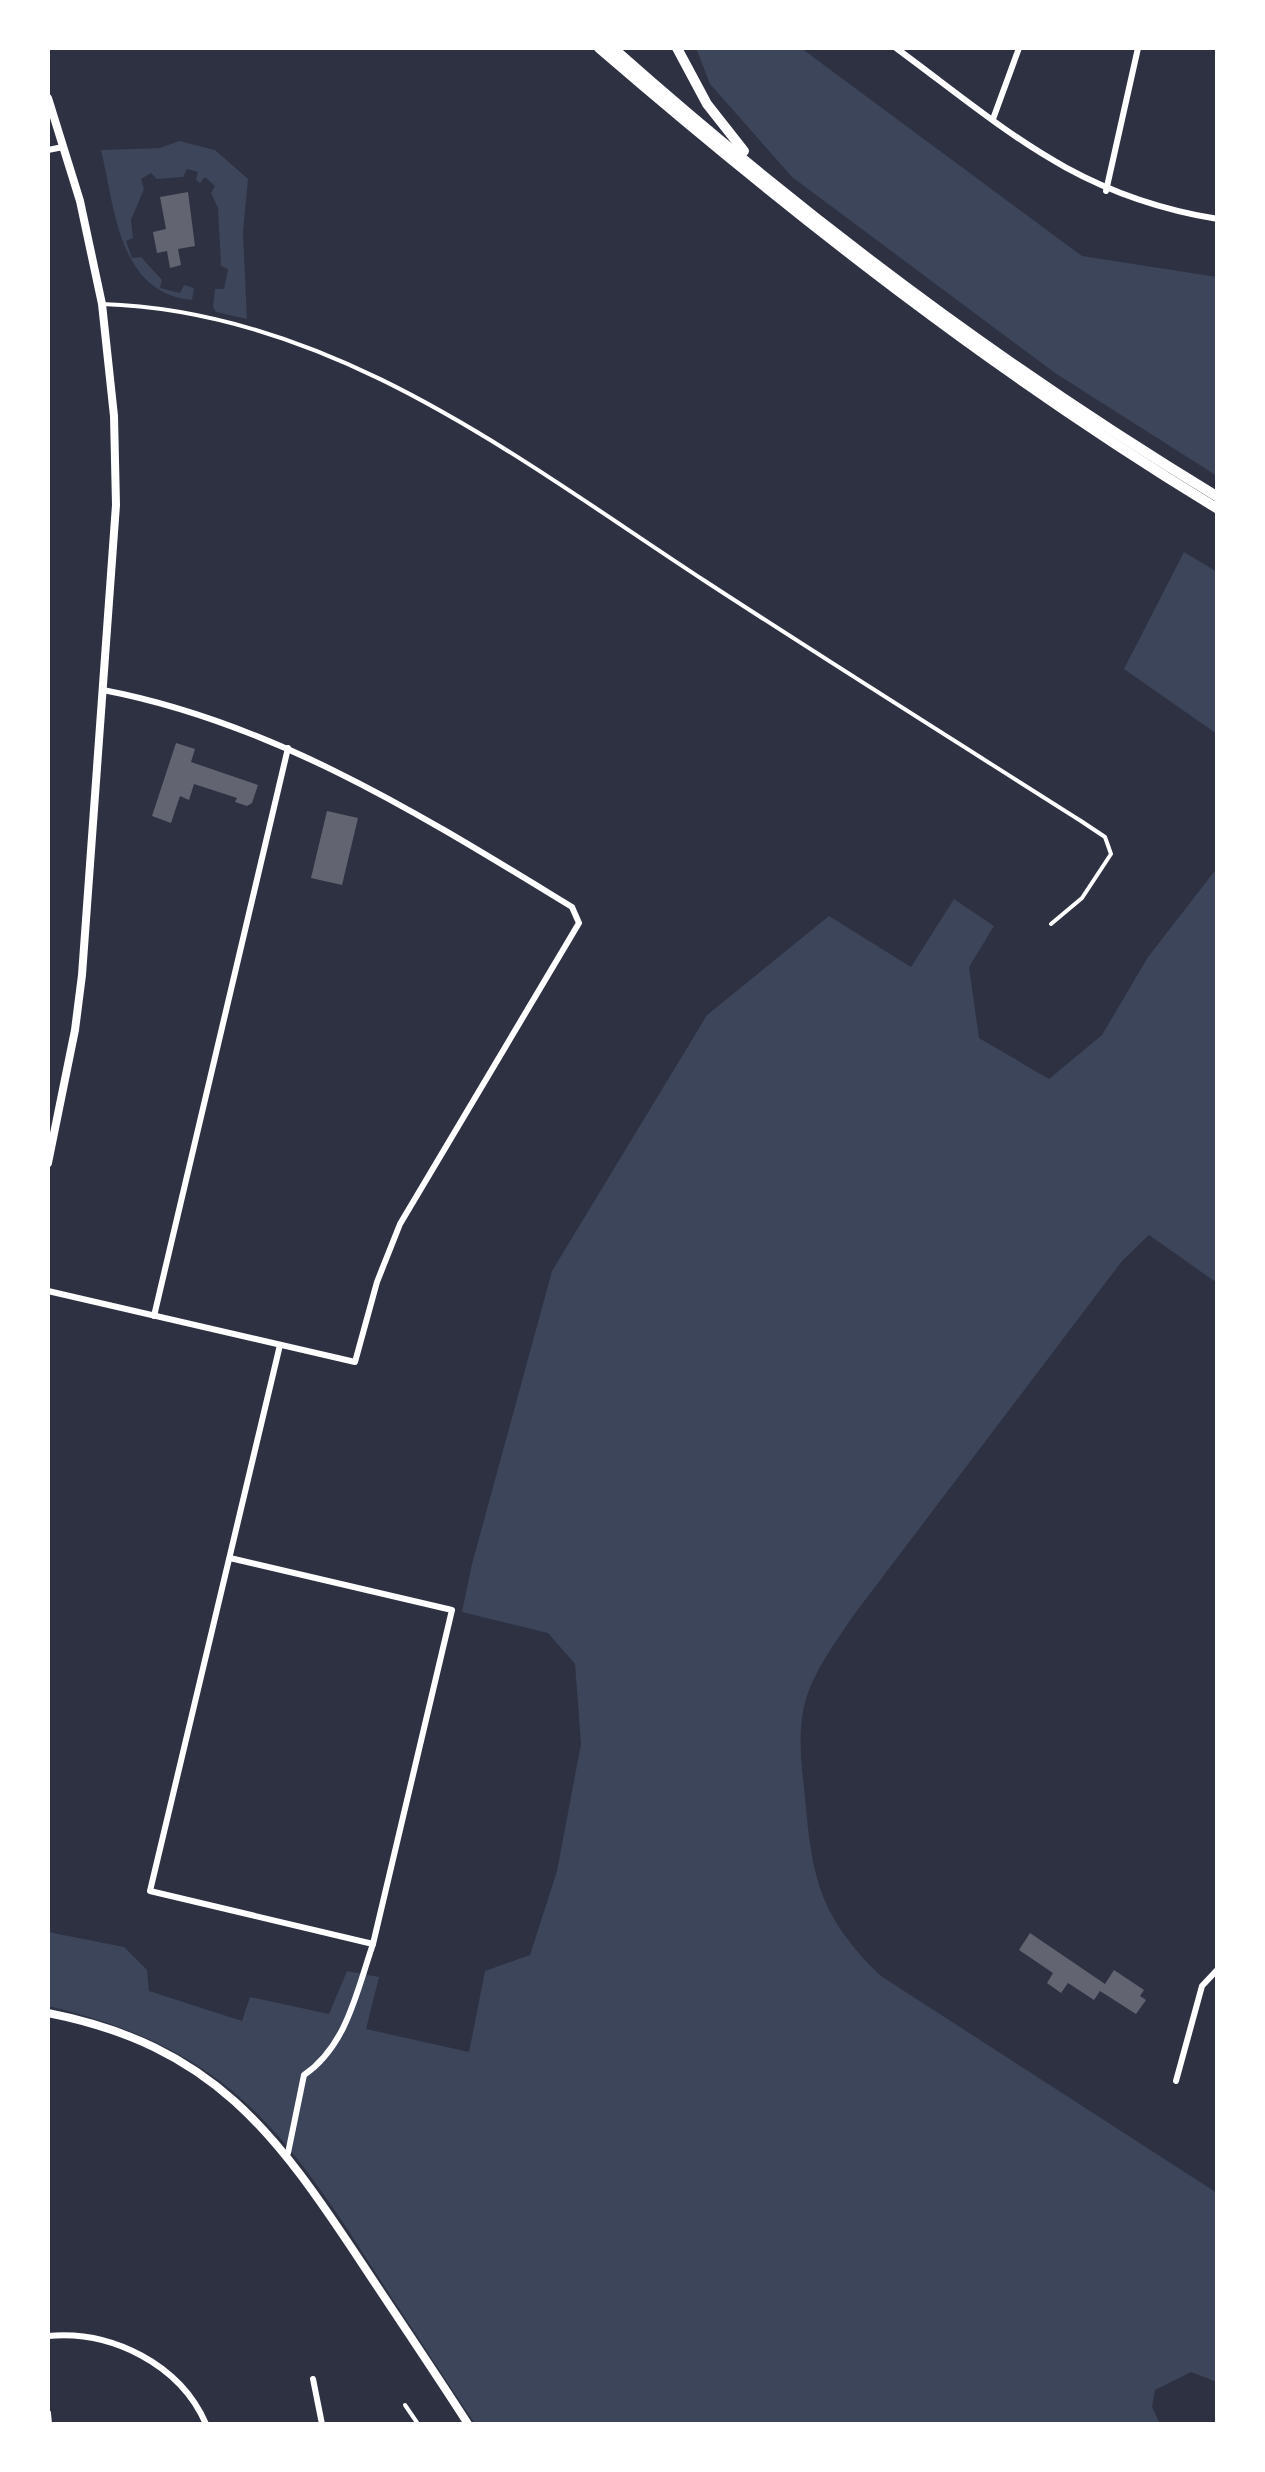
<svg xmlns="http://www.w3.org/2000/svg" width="1265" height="2472" font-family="Overpass,sans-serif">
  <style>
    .green { fill: #3c4559 }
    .building { fill: #626471 }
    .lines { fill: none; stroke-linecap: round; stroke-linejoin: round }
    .service { stroke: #fff; stroke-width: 4 }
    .minor { stroke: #fff; stroke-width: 6 }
    .tertiary { stroke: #fff; stroke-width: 8 }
    .trunk { stroke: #fff; stroke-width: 10 }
  </style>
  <rect width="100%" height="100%" fill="#2d3142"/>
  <g class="green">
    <path d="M 696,48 L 801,48 L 1082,256 L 1217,277 L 1217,476 L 1055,373 L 792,177 L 710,84 Z"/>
    <path d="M 179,141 L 215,150 L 248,179 L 243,232 L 247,319 L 216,312 L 213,307 L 215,289 L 224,289 L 228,269 L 221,266 L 218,208 L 211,193 L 215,186 L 205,177 L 200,183 L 196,180 L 198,172 L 187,169 L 183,177 L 157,179 L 151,173 L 141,179 L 144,189 L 131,220 L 133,238 L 126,241 L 132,258 L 141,257 L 162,280 L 160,288 L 180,293 L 184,285 L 194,288 L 192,300 C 118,293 115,208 101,150 L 160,148 Z"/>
    <path d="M 1184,552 L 1217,572 L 1217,734 L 1124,669 Z"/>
    <path d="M 1217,868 L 1217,1283 L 1149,1235 L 1122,1261 L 853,1616 C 834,1645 809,1677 803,1712 C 798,1739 802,1770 805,1797 C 812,1879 820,1917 881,1976 L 1217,2193 L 1217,2382 L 1191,2372 L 1155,2390 L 1152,2407 L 1160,2424 L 475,2424 C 440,2371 405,2318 370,2264 C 279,2122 220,2047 48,2006 L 48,1932 L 124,1947 L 147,1970 L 149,1991 L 242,2021 L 250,1997 L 329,2014 L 347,1971 L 379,1977 L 366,2029 L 469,2052 L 485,1971 L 530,1955 L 557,1871 L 581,1744 L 575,1664 L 548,1633 L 462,1612 L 472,1564 L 552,1271 L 707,1015 L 829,916 L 911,967 L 954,899 L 994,926 L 969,967 L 979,1038 L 1049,1079 L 1102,1035 L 1148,957 Z"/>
  </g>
  <g class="building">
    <path d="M 188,192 L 195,246 L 178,249 L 181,265 L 170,268 L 167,251 L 157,253 L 153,232 L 166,229 L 160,197 Z"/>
    <path d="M 176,743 L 195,749 L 191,762 L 258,785 L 252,803 L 247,806 L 235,802 L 237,798 L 194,784 L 189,800 L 180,796 L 171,823 L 152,816 Z"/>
    <path d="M 327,811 L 358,818 L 342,885 L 311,878 Z"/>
    <path d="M 1030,1933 L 1105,1984 L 1114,1970 L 1144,1990 L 1140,1996 L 1146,2000 L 1136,2014 L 1100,1991 L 1094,2000 L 1068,1983 L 1061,1993 L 1047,1983 L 1053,1973 L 1019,1950 Z"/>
  </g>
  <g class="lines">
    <g class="service">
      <path d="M 102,304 C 332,311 520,460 705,581 C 829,662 955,741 1081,821 L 1105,837 L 1111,854 L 1082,898 L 1051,924"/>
      <path d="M 405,2405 L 418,2424"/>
    </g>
    <g class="minor">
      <path d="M 896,48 C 1007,130 1076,196 1218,219"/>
      <path d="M 993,119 L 1019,48"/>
      <path d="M 48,150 L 63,147"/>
      <path d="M 1106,191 L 1138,48"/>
      <path d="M 48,1291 L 355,1362 L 377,1282 L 400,1224 L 579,923 L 572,907 C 424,817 276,723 103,690"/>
      <path d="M 154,1316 L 288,748"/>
      <path d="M 230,1558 L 452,1610 L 373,1944 L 150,1891 L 280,1345"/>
      <path d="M 1176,2081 L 1202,1986 L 1218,1969"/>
      <path d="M 288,2153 L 304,2075 C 347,2046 357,1990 373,1944"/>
      <path d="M 48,2336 C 111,2330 180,2364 206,2424"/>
      <path d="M 313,2379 L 322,2424"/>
      <path d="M 48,2413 L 49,2424"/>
    </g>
    <g class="tertiary">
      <path d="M 48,98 L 80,201 L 102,304 L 114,416 L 116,505 L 82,975 L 75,1030 L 48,1163"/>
      <path d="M 48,2013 C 214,2046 275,2132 363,2265 C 398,2318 434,2371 468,2424"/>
    </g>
    <g class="trunk">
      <path d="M 599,48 C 795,217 996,374 1218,509"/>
      <path d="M 613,48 C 800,214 1003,367 1218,497"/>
      <path d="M 677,48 L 707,104 L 744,151"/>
    </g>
  </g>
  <rect width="1265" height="2472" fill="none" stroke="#ffffff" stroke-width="100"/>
</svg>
